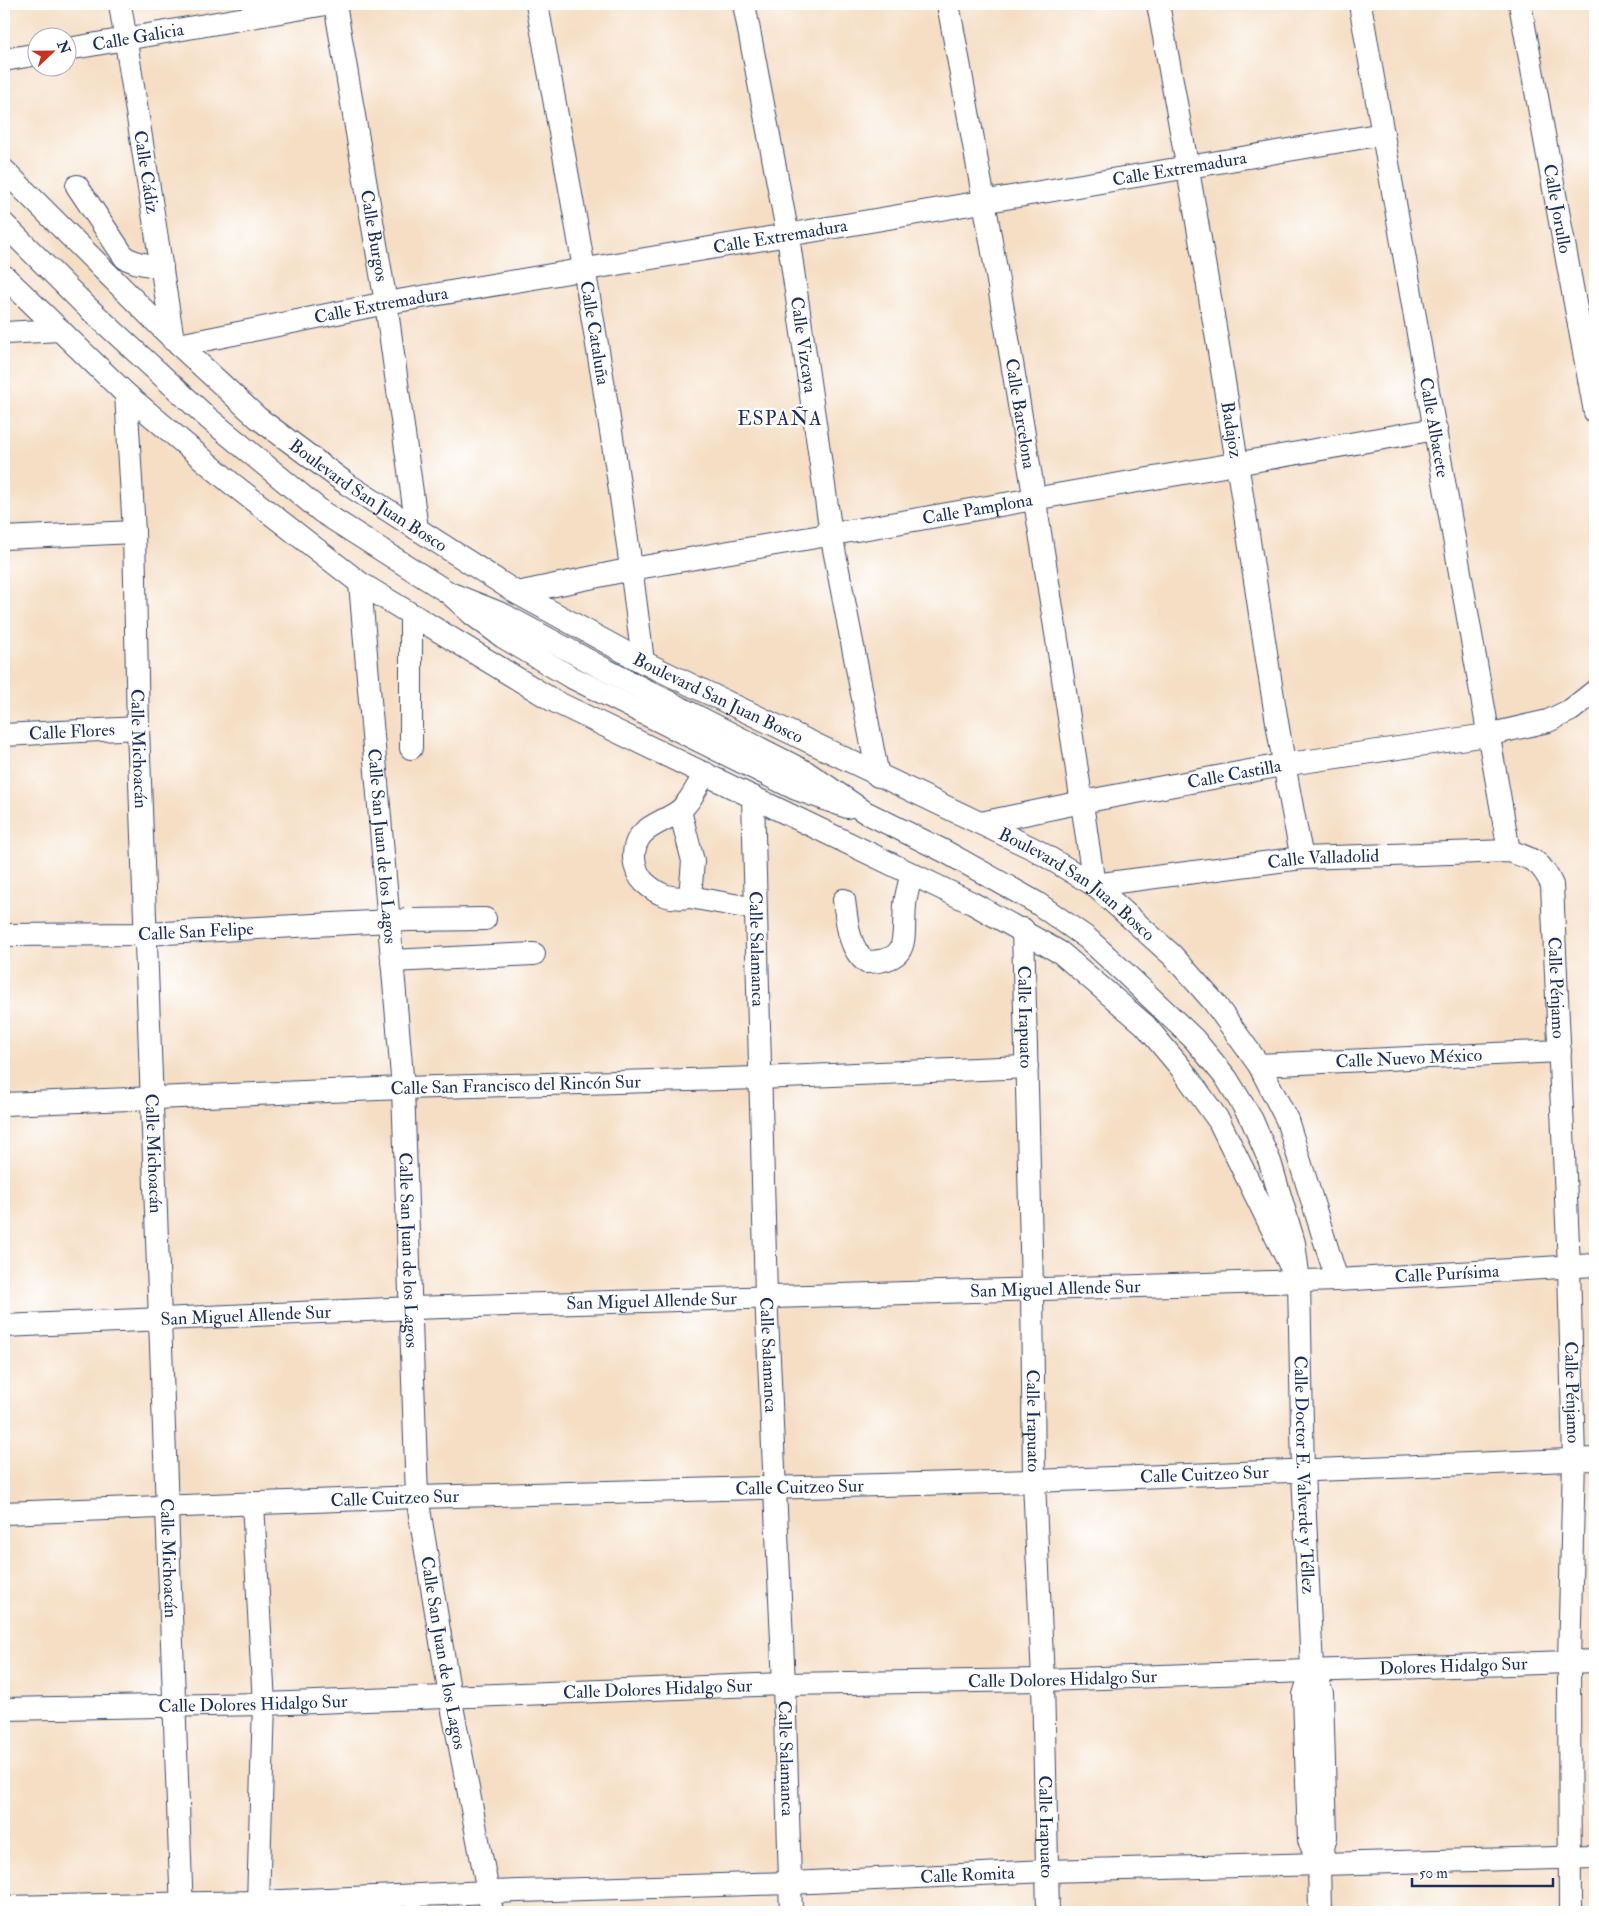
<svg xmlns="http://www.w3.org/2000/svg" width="1599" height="1916" font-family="'IM FELL Double Pica',serif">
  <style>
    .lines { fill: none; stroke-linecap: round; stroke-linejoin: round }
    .minor-casing { stroke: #3c496d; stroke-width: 24 }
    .minor { stroke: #fff; stroke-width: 22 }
    .labels { text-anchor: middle; stroke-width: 4.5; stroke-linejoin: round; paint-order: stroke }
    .street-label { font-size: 18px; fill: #1b2f5e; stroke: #fff }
    .quarter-label { font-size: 20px; letter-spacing: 1px; fill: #1b2f5e; stroke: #fff }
  </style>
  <rect width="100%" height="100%" fill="#fff"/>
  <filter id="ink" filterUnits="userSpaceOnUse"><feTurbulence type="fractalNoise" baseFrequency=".02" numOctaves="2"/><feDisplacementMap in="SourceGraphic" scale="10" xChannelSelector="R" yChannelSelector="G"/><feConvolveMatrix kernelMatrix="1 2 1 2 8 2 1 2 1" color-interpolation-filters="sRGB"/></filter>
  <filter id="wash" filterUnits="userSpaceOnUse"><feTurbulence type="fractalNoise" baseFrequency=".0096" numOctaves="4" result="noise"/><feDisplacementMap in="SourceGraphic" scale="20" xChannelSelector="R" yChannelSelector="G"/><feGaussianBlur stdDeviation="1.12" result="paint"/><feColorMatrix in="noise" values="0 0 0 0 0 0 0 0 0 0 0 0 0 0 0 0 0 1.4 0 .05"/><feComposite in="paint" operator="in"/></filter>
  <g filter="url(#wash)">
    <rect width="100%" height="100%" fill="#f5dec4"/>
  </g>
  <g filter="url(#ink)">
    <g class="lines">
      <g class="minor-casing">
        <g id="minor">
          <path id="s1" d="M 120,4 L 173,340"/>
          <path id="s2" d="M 335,4 L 386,303 L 417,529"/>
          <path id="s3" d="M 537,4 C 576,222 617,441 643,662"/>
          <path id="s4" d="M 744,4 L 788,236 L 831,534 L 878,776"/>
          <path id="s5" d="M 948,4 C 1003,296 1051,590 1094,885 L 1302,858 L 1509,851 C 1533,859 1541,861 1552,885 L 1569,1266 L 1574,1459 L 1569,1661 L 1570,1912"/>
          <path id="s6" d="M 1158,4 C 1186,156 1213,310 1237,463 C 1258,595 1275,727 1302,858"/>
          <path id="s7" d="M 1360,4 L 1509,851"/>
          <path id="s8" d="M 1520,4 L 1595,412"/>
          <path id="s9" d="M 68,49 L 326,4"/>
          <path d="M 4,60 L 38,54"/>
          <path id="s10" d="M 4,170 L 179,345 L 258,418 L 347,484 L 517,593 L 643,662 L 1036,850 L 1094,885 L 1173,956 L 1213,1001 L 1259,1065 L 1287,1120 L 1337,1280"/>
          <path d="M 77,186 L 125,258 L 138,263 L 162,267"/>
          <path d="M 4,224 L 85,305 L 208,418 L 322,512 L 449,593 L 472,614 L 503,637 L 569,676 L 796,789 L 847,807"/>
          <path d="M 4,276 L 126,394 L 231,483 L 360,583 L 554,701 L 972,903 L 1061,953 L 1145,1025 L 1181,1068 L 1219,1121 L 1290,1265"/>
          <path d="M 4,333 L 60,330"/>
          <path id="s11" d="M 179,345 L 386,303 L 1383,134"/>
          <path id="s12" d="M 126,394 L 134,532 L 138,728 L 182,1912"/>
          <path d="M 4,538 L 134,532"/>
          <path id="s13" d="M 360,583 L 403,1088 L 417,1497 L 450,1696 L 492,1912"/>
          <path id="s14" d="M 449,593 L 504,615 L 604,669 L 806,772 L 865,812 L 946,852 L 1037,903 L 1087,938 L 1127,975 L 1194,1039 L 1227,1079 L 1252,1120 L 1270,1162 L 1294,1243 L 1299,1281 L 1303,1472 L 1312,1669 L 1322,1693 L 1324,1762 L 1326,1837 L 1319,1863 L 1320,1912"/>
          <path id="s15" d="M 517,593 L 632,569 L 1436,429"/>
          <path id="s16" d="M 4,735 L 138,728"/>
          <path d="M 411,748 L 411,616"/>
          <path id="s17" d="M 753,797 L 766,1295 L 784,1684 L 791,1912"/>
          <path d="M 680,811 L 693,861 L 690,897 C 671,900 658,895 644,882 C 638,876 635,867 634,858 C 633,827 660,825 679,811 C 690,803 698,785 705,773"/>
          <path id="s18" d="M 981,823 L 1082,802 L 1282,765 L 1487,735 L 1548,721 L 1571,710 L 1595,691"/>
          <path d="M 690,897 L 756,909"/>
          <path d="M 844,900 C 847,921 848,948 866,962 C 912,961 902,940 905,905 C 906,895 909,884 912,874"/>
          <path id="s19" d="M 1023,929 L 1032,1287 L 1034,1481 L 1043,1680 L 1048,1912"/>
          <path id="s20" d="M 4,935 L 146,934 L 409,920 L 485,919"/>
          <path d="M 392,961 L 534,954"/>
          <path id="s21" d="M 1259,1065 L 1560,1051"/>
          <path id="s22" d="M 4,1104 L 403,1088 L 759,1078 L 1027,1067"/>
          <path id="s23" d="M 4,1326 L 412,1308 L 1337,1280 L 1595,1265"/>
          <path d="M 253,1503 L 264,1704 L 258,1902"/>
          <path id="s24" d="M 4,1513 L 417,1497 L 1034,1481 L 1595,1459"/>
          <path d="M 1312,1669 L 1304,1695 L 1309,1840 L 1319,1863"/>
          <path id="s25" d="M 4,1709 L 264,1704 L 784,1684 L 1043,1680 L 1595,1661"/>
          <path id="s26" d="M 4,1907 L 258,1902 L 489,1892 L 790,1883 L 1046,1871 L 1595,1857"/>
        </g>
      </g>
      <use href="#minor" class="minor"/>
    </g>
  </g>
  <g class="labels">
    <g class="street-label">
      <text dy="6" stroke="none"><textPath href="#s9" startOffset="71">Calle Galicia</textPath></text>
      <text dy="6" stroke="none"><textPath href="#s11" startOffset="1016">Calle Extremadura</textPath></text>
      <text dy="6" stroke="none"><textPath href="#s1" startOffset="170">Calle Cádiz</textPath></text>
      <text dy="6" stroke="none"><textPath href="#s8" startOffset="208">Calle Jorullo</textPath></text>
      <text dy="6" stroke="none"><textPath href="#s2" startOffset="235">Calle Burgos</textPath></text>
      <text dy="6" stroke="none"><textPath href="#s11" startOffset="611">Calle Extremadura</textPath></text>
      <text dy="6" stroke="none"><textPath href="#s11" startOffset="206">Calle Extremadura</textPath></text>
      <text dy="6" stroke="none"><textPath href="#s3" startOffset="334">Calle Cataluña</textPath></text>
      <text dy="6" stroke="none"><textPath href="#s4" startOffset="346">Calle Vizcaya</textPath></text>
      <text dy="6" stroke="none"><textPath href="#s5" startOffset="416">Calle Barcelona</textPath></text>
      <text dy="6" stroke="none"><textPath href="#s7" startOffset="430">Calle Albacete</textPath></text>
      <text dy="6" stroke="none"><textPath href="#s6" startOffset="432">Badajoz</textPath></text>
      <text dy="6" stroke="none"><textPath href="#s10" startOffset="490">Boulevard San Juan Bosco</textPath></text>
      <text dy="6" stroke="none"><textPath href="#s15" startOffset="468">Calle Pamplona</textPath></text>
      <text dy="6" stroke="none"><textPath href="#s10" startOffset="895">Boulevard San Juan Bosco</textPath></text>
      <text dy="6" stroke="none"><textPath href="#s16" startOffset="68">Calle Flores</textPath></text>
      <text dy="6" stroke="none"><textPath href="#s12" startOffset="355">Calle Michoacán</textPath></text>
      <text dy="6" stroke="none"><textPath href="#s18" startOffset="258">Calle Castilla</textPath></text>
      <text dy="6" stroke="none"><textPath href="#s13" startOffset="264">Calle San Juan de los Lagos</textPath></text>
      <text dy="6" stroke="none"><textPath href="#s5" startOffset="1124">Calle Valladolid</textPath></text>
      <text dy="6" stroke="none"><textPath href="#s10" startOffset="1300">Boulevard San Juan Bosco</textPath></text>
      <text dy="6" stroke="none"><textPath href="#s20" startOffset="192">Calle San Felipe</textPath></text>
      <text dy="6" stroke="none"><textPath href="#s17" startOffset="152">Calle Salamanca</textPath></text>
      <text dy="6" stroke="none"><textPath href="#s5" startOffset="1470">Calle Pénjamo</textPath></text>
      <text dy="6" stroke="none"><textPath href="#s19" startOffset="88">Calle Irapuato</textPath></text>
      <text dy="6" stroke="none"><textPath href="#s21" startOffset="150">Calle Nuevo México</textPath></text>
      <text dy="6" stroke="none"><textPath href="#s22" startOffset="512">Calle San Francisco del Rincón Sur</textPath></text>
      <text dy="6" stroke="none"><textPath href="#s12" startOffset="760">Calle Michoacán</textPath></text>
      <text dy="6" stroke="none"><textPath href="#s13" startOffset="669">Calle San Juan de los Lagos</textPath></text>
      <text dy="6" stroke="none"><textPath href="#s23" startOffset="1444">Calle Purísima</textPath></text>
      <text dy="6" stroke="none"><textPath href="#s23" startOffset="1052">San Miguel Allende Sur</textPath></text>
      <text dy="6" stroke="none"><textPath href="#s23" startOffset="648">San Miguel Allende Sur</textPath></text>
      <text dy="6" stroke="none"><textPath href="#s23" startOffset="242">San Miguel Allende Sur</textPath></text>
      <text dy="6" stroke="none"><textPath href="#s17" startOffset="558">Calle Salamanca</textPath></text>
      <text dy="6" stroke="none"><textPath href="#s5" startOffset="1875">Calle Pénjamo</textPath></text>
      <text dy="6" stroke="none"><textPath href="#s19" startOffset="492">Calle Irapuato</textPath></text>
      <text dy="6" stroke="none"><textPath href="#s24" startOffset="1201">Calle Cuitzeo Sur</textPath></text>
      <text dy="6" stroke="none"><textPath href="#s14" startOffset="1336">Calle Doctor E. Valverde y Téllez</textPath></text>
      <text dy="6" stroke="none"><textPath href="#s24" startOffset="796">Calle Cuitzeo Sur</textPath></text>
      <text dy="6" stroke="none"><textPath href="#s24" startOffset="391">Calle Cuitzeo Sur</textPath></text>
      <text dy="6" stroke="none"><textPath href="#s12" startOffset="1165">Calle Michoacán</textPath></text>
      <text dy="6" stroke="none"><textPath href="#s13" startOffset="1074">Calle San Juan de los Lagos</textPath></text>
      <text dy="6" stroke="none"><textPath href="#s25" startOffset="1450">Dolores Hidalgo Sur</textPath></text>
      <text dy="6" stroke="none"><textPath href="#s25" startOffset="1059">Calle Dolores Hidalgo Sur</textPath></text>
      <text dy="6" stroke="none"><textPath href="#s25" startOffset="654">Calle Dolores Hidalgo Sur</textPath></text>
      <text dy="6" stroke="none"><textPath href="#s25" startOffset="249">Calle Dolores Hidalgo Sur</textPath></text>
      <text dy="6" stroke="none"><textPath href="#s17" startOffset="962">Calle Salamanca</textPath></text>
      <text dy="6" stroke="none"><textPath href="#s19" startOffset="898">Calle Irapuato</textPath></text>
      <text dy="6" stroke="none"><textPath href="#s26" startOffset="964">Calle Romita</textPath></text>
    </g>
    <g class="quarter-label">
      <text x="780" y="425">ESPAÑA</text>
    </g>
  </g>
  <rect width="1599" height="1916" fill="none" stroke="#fff" stroke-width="20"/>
  <g transform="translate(52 52) rotate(68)"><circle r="24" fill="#ffffff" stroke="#a4acbf"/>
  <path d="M0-4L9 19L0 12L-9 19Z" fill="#c8321e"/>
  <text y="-8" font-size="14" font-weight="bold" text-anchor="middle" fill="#1b2f5e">N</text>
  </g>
  <path d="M1412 1878v8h141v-8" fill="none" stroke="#1b2f5e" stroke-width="2.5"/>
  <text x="1419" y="1878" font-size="15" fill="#1b2f5e" stroke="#ffffff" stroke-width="4" paint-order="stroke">50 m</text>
</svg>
